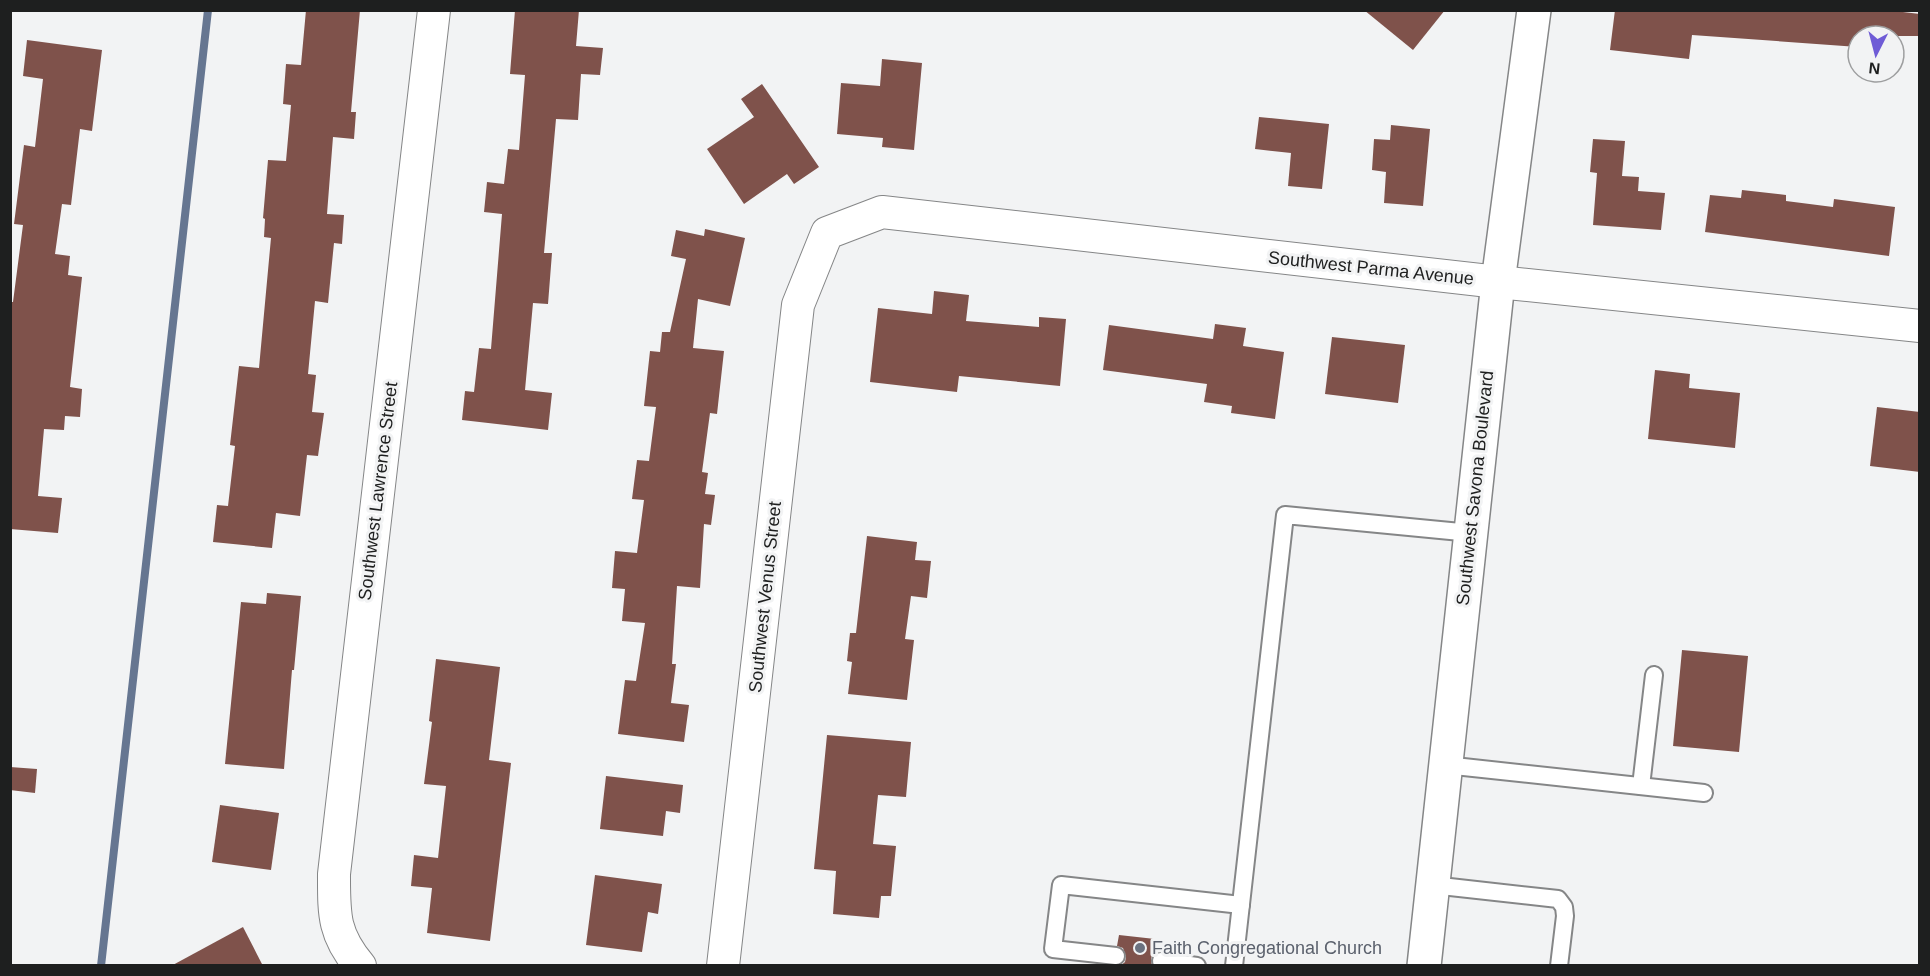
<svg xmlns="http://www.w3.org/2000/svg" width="1930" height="976" font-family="Arial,sans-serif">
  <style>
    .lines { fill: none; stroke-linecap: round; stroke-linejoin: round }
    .stream { stroke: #667691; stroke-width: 8 }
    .building { fill: #7f524b }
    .service-casing { stroke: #858687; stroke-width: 20 }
    .minor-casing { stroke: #858687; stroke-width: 34 }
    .tertiary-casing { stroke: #858687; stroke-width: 36 }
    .service { stroke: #fff; stroke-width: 16 }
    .minor { stroke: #fff; stroke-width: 32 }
    .tertiary { stroke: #fff; stroke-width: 33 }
    .worship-dot { fill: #6b7280; stroke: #f2f3f4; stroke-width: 2 }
    .labels { text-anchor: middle; stroke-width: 6; stroke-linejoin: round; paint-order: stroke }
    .street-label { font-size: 18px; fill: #1e1f1f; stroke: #f2f3f4 }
    .worship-label { font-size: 18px; fill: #5b616d; stroke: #f2f3f4; text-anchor: start }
  </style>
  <rect width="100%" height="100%" fill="#f2f3f4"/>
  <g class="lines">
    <path class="stream" d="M 101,966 L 208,10"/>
  </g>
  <g class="building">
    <path d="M 306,10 L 360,10 L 351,112 L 356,112 L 354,139 L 333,137 L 327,214 L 344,215 L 342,244 L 334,243 L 328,303 L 315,301 L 308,374 L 316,375 L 312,412 L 324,413 L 318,456 L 307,455 L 300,516 L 276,513 L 272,548 L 213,542 L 217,505 L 228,506 L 235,446 L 230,445 L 239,366 L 259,368 L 271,238 L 264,237 L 265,219 L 263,218 L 268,160 L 286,161 L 291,105 L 283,104 L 286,64 L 301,65 Z"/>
    <path d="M 515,10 L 579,10 L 576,46 L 603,48 L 600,75 L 581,74 L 578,120 L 556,119 L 544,253 L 552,253 L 548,304 L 533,303 L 525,390 L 552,393 L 548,430 L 462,420 L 465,391 L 474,392 L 479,348 L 491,349 L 502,214 L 484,212 L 487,182 L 504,184 L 508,149 L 519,150 L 525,75 L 510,74 Z"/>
    <path d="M 1364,10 L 1445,10 L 1413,50 Z"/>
    <path d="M 1615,10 L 1886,10 L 1920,14 L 1920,36 L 1858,36 L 1858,47 L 1692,35 L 1689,59 L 1610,50 Z"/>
    <path d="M 27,40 L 102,50 L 92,131 L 80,129 L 71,205 L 62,204 L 55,254 L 70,256 L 68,275 L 82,277 L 70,387 L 82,389 L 80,417 L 65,416 L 64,430 L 44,429 L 38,496 L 62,498 L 58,533 L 10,529 L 10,302 L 13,302 L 23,225 L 14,224 L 24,145 L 35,147 L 43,79 L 23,76 Z"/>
    <path d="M 882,59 L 922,63 L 914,150 L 882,147 L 883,138 L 837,134 L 841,83 L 880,86 Z"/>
    <path d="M 762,84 L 819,167 L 794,184 L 787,174 L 744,204 L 707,149 L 754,117 L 741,99 Z"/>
    <path d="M 1259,117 L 1329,124 L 1322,189 L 1288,186 L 1291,153 L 1255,149 Z"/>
    <path d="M 1391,125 L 1430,129 L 1423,206 L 1384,203 L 1386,172 L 1372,170 L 1374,139 L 1390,140 Z"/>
    <path d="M 1593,139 L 1625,141 L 1622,176 L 1639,177 L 1638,191 L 1665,193 L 1661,230 L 1593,225 L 1597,173 L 1590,172 Z"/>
    <path d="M 1742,190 L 1786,195 L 1786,201 L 1833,207 L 1834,199 L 1895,207 L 1889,256 L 1705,232 L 1710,195 L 1741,198 Z"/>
    <path d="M 705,229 L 745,238 L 730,306 L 698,299 L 693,348 L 724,351 L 717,414 L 710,413 L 702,472 L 708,473 L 705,494 L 715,495 L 711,525 L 704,524 L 700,588 L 677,586 L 672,664 L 676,664 L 671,703 L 689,705 L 684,742 L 618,734 L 625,680 L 636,681 L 645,623 L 622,621 L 625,589 L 612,588 L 615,551 L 637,553 L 644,500 L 632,499 L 637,460 L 649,461 L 656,407 L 644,406 L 650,351 L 660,352 L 662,332 L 670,332 L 686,259 L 671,256 L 676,230 L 704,236 Z"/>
    <path d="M 934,291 L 969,295 L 966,321 L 1039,327 L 1039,317 L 1066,319 L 1060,386 L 959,376 L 957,392 L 870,382 L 878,308 L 932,314 Z"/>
    <path d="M 1215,324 L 1246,328 L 1243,346 L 1284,352 L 1275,419 L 1231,413 L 1232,406 L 1204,402 L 1207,384 L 1103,370 L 1109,325 L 1213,339 Z"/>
    <path d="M 1332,337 L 1405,345 L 1398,403 L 1325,394 Z"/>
    <path d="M 1655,370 L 1690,374 L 1689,388 L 1740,393 L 1735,448 L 1648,439 Z"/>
    <path d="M 1877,407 L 1920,412 L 1920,472 L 1870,466 Z"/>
    <path d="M 867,536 L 917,542 L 915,560 L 931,561 L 927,598 L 911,596 L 905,639 L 914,640 L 907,700 L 848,694 L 852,662 L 847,661 L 850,633 L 856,633 Z"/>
    <path d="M 267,593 L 301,596 L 294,670 L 292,670 L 284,769 L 225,764 L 241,602 L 266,604 Z"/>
    <path d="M 1682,650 L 1748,656 L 1739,752 L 1673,746 Z"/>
    <path d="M 436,659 L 500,667 L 489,760 L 511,763 L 490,941 L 427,933 L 432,888 L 411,886 L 414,855 L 438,858 L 446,786 L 424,784 L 432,722 L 429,721 Z"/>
    <path d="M 827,735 L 911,742 L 906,797 L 878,795 L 873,844 L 896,846 L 891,896 L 881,896 L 879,918 L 833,914 L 836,871 L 814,869 Z"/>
    <path d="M 10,767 L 37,769 L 35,793 L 10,790 Z"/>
    <path d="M 606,776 L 683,785 L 680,813 L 666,811 L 663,836 L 600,829 Z"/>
    <path d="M 220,805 L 279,813 L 271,870 L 212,862 Z"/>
    <path d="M 595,875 L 662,884 L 658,914 L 648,912 L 642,952 L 586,945 Z"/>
    <path d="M 243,927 L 263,966 L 171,966 Z"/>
    <path d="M 1119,935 L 1164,940 L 1162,951 L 1157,952 L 1152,955 L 1151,960 L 1152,966 L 1120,966 L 1125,962 L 1126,957 L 1123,948 L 1117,946 Z"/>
  </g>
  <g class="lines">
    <g class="service-casing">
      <g id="service">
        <path d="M 1445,765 L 1704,793"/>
        <path d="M 1641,786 L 1654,675"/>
        <path d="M 1432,885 L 1558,899 L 1564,907 L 1565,916 L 1559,966"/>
        <path d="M 1116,956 L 1053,949 L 1061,885 L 1241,905"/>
        <path d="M 1161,961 L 1197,966"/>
        <path d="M 1234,966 L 1285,515 L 1471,533"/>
      </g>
    </g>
    <g class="minor-casing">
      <g id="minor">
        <path d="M 360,966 C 333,934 334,914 334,874 L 434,10"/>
        <path d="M 723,966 L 798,305 L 827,233 L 882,212 L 1498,282 L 1920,326"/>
      </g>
    </g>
    <g class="tertiary-casing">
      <path id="tertiary" d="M 1424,966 L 1498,282 L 1534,10"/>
    </g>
    <use href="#service" class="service"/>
    <use href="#minor" class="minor"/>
    <use href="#tertiary" class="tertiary"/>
  </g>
  <circle class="worship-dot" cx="1140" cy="948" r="6"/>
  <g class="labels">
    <g class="street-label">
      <text transform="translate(1371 268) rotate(6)" y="6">Southwest Parma Avenue</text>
      <text transform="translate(1475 488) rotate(-84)" y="6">Southwest Savona Boulevard</text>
      <text transform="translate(378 491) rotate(-83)" y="6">Southwest Lawrence Street</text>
      <text transform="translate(765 597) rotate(-84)" y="6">Southwest Venus Street</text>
    </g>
    <g class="worship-label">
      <text x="1152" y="954">Faith Congregational Church</text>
    </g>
  </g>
  <rect width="1930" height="976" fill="none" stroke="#1e1f1f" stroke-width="24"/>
  <g transform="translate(1876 54) rotate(186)"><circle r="28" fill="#f2f3f4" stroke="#9d9e9f" stroke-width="1.5"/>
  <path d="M0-4.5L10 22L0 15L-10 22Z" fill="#6f5cd6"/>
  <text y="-9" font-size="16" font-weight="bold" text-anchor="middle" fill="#1e1f1f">N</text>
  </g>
</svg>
